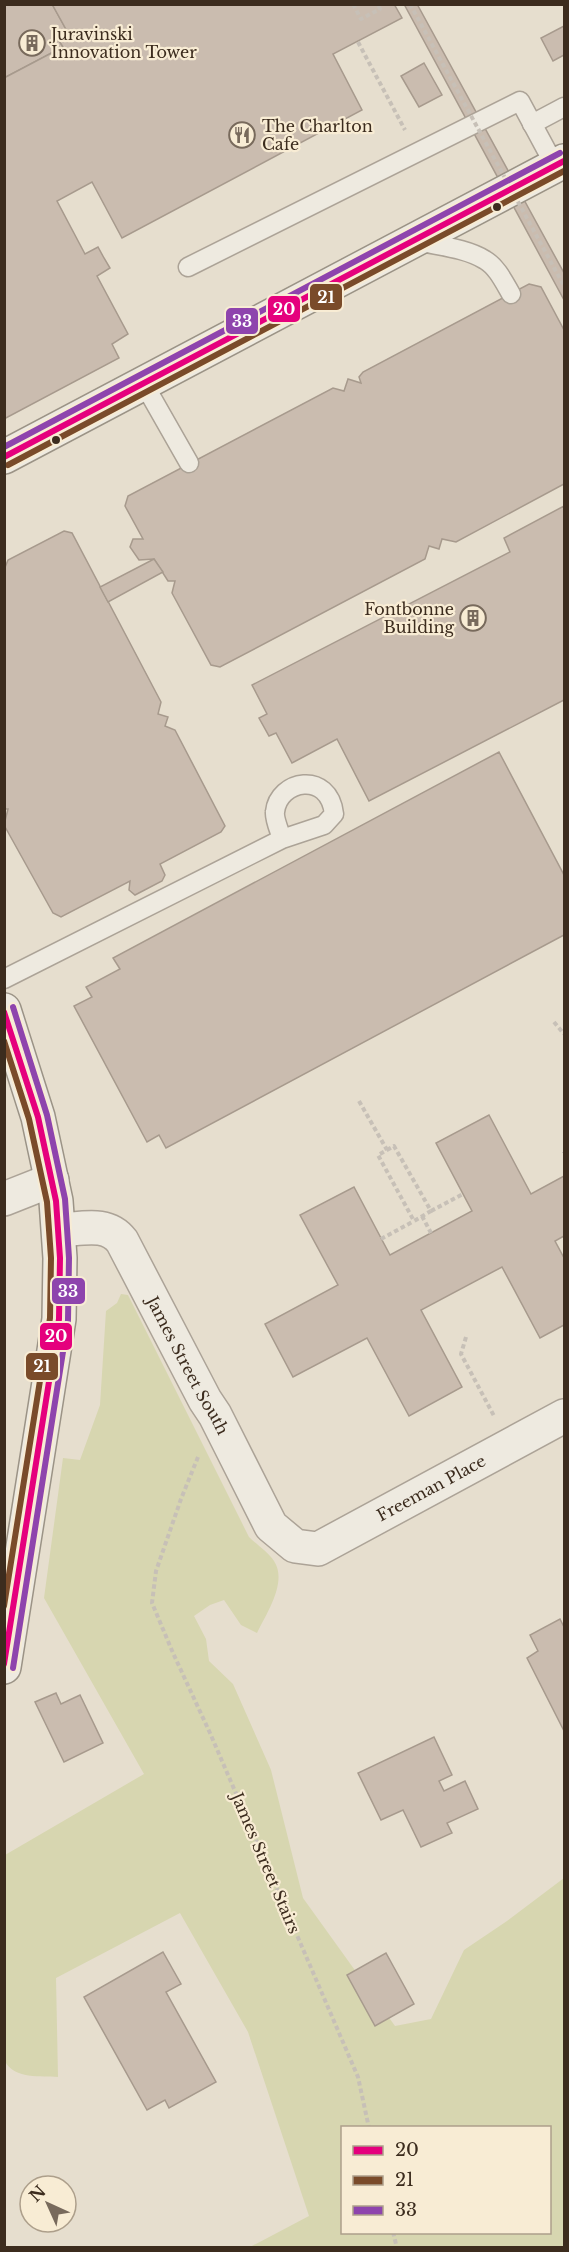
<svg xmlns="http://www.w3.org/2000/svg" width="569" height="2252" font-family="'Libre Baskerville',serif">
  <style>
    .green { fill: #d7d6b0; fill-rule: evenodd }
    .building { fill: #cabcaf; stroke: #a79a8d; stroke-width: 1.5 }
    .lines { fill: none; stroke-linecap: round; stroke-linejoin: round }
    .lane-casing { stroke: #aca397; stroke-width: 21 }
    .street-casing { stroke: #aca397; stroke-width: 36 }
    .secondary-casing { stroke: #9b9386; stroke-width: 36 }
    .path { stroke: #c7c0b7; stroke-width: 4; stroke-dasharray: 4.5 3; stroke-linecap: butt }
    .lane { stroke: #eeeae0; stroke-width: 18 }
    .street { stroke: #eeeae0; stroke-width: 33 }
    .secondary { stroke: #eeeae0; stroke-width: 33 }
    .path-bridge { stroke: #c7c0b7; stroke-width: 4; stroke-dasharray: 4.5 3; stroke-linecap: butt }
    .bus-1-casing { stroke: #f8ecd4; stroke-width: 10 }
    .bus-2-casing { stroke: #f8ecd4; stroke-width: 10 }
    .bus-3-casing { stroke: #f8ecd4; stroke-width: 10 }
    .bus-1 { stroke: #e5007d; stroke-width: 6 }
    .bus-2 { stroke: #7a4b2a; stroke-width: 6 }
    .bus-3 { stroke: #8e44ad; stroke-width: 6 }
    .bus-dot { fill: #3c2c1e; stroke: #f8ecd4; stroke-width: 2 }
    .labels { text-anchor: middle; stroke-width: 4.5; stroke-linejoin: round; paint-order: stroke }
    .poi-label { font-size: 16px; fill: #3c2c1e; stroke: #f8ecd4; text-anchor: start }
    .street-label { font-size: 16px; fill: #3c2c1e; stroke: #f8ecd4 }
    .line-badge { stroke: #f8ecd4; stroke-width: 2 }
    .badge-label { font-size: 16px; text-anchor: middle; font-weight: bold; fill: #fff }
  </style>
  <rect width="100%" height="100%" fill="#e6dece"/>
  <path class="green" d="M 121,1294 L 128,1295 L 249,1537 C 257,1545 268,1552 274,1561 C 288,1582 266,1614 257,1633 L 241,1625 L 224,1600 L 210,1605 L 194,1616 L 206,1639 L 209,1661 L 233,1684 L 271,1770 L 303,1898 L 395,2026 L 431,2019 L 464,1950 L 507,1921 L 564,1878 L 564,2247 L 250,2247 L 309,2216 L 248,2032 L 180,1913 L 56,1978 L 58,2077 C 42,2076 13,2079 5,2061 L 5,1855 L 144,1774 L 44,1598 L 63,1458 L 80,1460 L 100,1405 L 106,1311 L 117,1303 ZM 342,2128 L 550,2128 L 550,2232 L 342,2232 Z"/>
  <g class="building">
    <path d="M 4,4 L 52,4 L 68,33 L 58,39 L 63,47 L 4,78 Z"/>
    <path d="M 52,4 L 394,4 L 402,18 L 333,54 L 362,110 L 122,238 L 92,182 L 57,201 L 85,254 L 98,247 L 104,258 L 110,268 L 97,276 L 128,334 L 112,344 L 119,358 L 4,419 L 4,78 L 63,47 L 58,39 L 68,33 Z"/>
    <path d="M 404,4 L 417,4 L 564,273 L 564,300 Z"/>
    <path d="M 564,26 L 564,55 L 553,61 L 541,38 Z"/>
    <path d="M 424,63 L 442,95 L 419,107 L 401,76 Z"/>
    <path d="M 529,284 L 541,287 L 564,330 L 564,484 L 456,542 L 442,539 L 439,549 L 429,546 L 425,559 L 220,667 L 211,665 L 172,593 L 175,581 L 168,581 L 154,559 L 139,560 L 130,547 L 133,539 L 143,539 L 125,506 L 128,496 L 333,388 L 344,391 L 348,379 L 361,383 L 359,377 L 363,372 Z"/>
    <path d="M 564,506 L 564,700 L 369,801 L 337,739 L 292,763 L 276,733 L 269,736 L 259,718 L 267,714 L 252,685 L 510,552 L 504,538 Z"/>
    <path d="M 64,531 L 72,533 L 161,702 L 158,714 L 168,717 L 165,726 L 175,730 L 225,826 L 221,832 L 160,864 L 165,875 L 162,881 L 135,895 L 129,890 L 130,881 L 61,917 L 53,913 L 4,825 L 8,809 L 4,809 L 4,570 L 8,560 Z"/>
    <path d="M 154,559 L 163,572 L 108,602 L 100,587 Z"/>
    <path d="M 499,752 L 564,875 L 564,935 L 166,1148 L 159,1135 L 147,1142 L 74,1006 L 92,997 L 86,987 L 120,969 L 113,958 Z"/>
    <path d="M 489,1115 L 531,1194 L 564,1176 L 564,1236 L 555,1241 L 564,1258 L 564,1325 L 540,1338 L 502,1267 L 421,1310 L 462,1387 L 409,1416 L 367,1338 L 293,1377 L 265,1324 L 338,1285 L 300,1215 L 354,1187 L 390,1255 L 472,1211 L 436,1143 Z"/>
    <path d="M 560,1619 L 564,1627 L 564,1731 L 527,1658 L 538,1651 L 530,1635 Z"/>
    <path d="M 56,1693 L 61,1704 L 80,1695 L 103,1743 L 64,1762 L 35,1702 Z"/>
    <path d="M 434,1737 L 452,1775 L 439,1781 L 444,1791 L 465,1781 L 478,1809 L 447,1823 L 452,1833 L 421,1847 L 403,1810 L 381,1820 L 358,1773 Z"/>
    <path d="M 163,1952 L 181,1984 L 166,1992 L 216,2082 L 169,2108 L 165,2100 L 147,2110 L 84,1997 Z"/>
    <path d="M 386,1953 L 414,2004 L 375,2026 L 347,1975 Z"/>
  </g>
  <g class="lines">
    <g class="lane-casing">
      <g id="lane">
        <path d="M 532,124 L 564,107"/>
        <path d="M 417,241 C 438,246 466,248 485,260 C 497,267 504,282 511,294"/>
        <path d="M 188,267 L 520,101 L 555,166"/>
        <path d="M 144,384 L 189,463"/>
        <path d="M 4,979 L 282,839 L 324,825 L 334,814 C 329,770 278,780 275,812 C 274,819 280,832 282,839"/>
      </g>
    </g>
    <g class="street-casing">
      <g id="street">
        <path d="M 4,1199 L 52,1180"/>
        <path id="s1" d="M 59,1230 C 82,1229 107,1221 122,1241 L 205,1400 L 215,1415 L 271,1526 L 295,1546 L 318,1549 L 564,1416"/>
      </g>
    </g>
    <g class="secondary-casing">
      <g id="secondary">
        <path d="M 4,457 L 564,161"/>
        <path d="M 4,1010 L 38,1117 L 56,1201 L 60,1258 L 59,1319 L 4,1667"/>
      </g>
    </g>
    <g class="path">
      <path d="M 353,4 L 361,19 L 380,9 L 378,4"/>
      <path d="M 358,42 L 405,130"/>
      <path d="M 554,1022 L 564,1034"/>
      <path d="M 359,1101 L 387,1150 L 378,1155 L 414,1221 L 431,1211 L 394,1146 L 387,1150"/>
      <path d="M 564,1152 L 564,1153"/>
      <path d="M 431,1211 L 463,1194"/>
      <path d="M 422,1216 L 431,1233"/>
      <path d="M 381,1239 L 414,1221"/>
      <path d="M 466,1337 L 461,1354 L 494,1416"/>
      <path d="M 198,1457 L 181,1499 L 156,1571 L 152,1603 L 173,1653 L 210,1733 L 358,2077 L 369,2128"/>
      <path d="M 393,2232 L 397,2248"/>
    </g>
    <use href="#lane" class="lane"/>
    <use href="#street" class="street"/>
    <use href="#secondary" class="secondary"/>
    <path class="path-bridge" d="M 410,4 L 564,286"/>
    <g class="bus-1-casing">
      <g id="bus-1">
        <path d="M 4,457 L 564,161"/>
        <path d="M 4,1012 L 38,1117 L 56,1201 L 60,1258 L 59,1319 L 4,1664"/>
      </g>
    </g>
    <g class="bus-2-casing">
      <g id="bus-2">
        <path d="M 8,465 L 564,171"/>
        <path d="M 4,1041 L 29,1119 L 47,1202 L 51,1258 L 50,1318 L 4,1606"/>
      </g>
    </g>
    <g class="bus-3-casing">
      <g id="bus-3">
        <path d="M 4,447 L 560,153"/>
        <path d="M 13,1007 L 47,1115 L 65,1199 L 69,1258 L 68,1320 L 13,1668"/>
      </g>
    </g>
    <use href="#bus-1" class="bus-1"/>
    <use href="#bus-2" class="bus-2"/>
    <use href="#bus-3" class="bus-3"/>
  </g>
  <defs>
    <g id="building-ring" transform="scale(1.35)"><circle r="9.5" fill="#f8ecd4" stroke="#786a5c" stroke-width="1.5"/><path d="M-4-6H4V6H1V3H-1V6H-4ZM-2.5-4.3h1.7v1.8h-1.7ZM.8-4.3h1.7v1.8H.8ZM-2.5-1h1.7V.8h-1.7ZM.8-1h1.7V.8H.8Z" fill="#786a5c"/></g>
    <g id="restaurant-ring" transform="scale(1.35)"><circle r="9.5" fill="#f8ecd4" stroke="#786a5c" stroke-width="1.5"/><path d="M-5-6h1v4h1v-4h1v4h1v-4h1v5L-1.5 .5V6h-2V.5L-5-1ZM5-6V6H3V1.5H1.5Q1.5-4 5-6Z" fill="#786a5c"/></g>
  </defs>
  <g fill-rule="evenodd">
    <use href="#building-ring" x="32" y="43"/>
    <use href="#restaurant-ring" x="242" y="135"/>
    <use href="#building-ring" x="473" y="618"/>
  </g>
  <g class="bus-dot">
    <circle cx="497" cy="207" r="5"/>
    <circle cx="56" cy="440" r="5"/>
  </g>
  <g class="labels">
    <g class="poi-label">
      <text x="51" y="40">Juravinski<tspan x="51" dy="18">Innovation Tower</tspan></text>
      <text x="262" y="132">The Charlton<tspan x="262" dy="18">Cafe</tspan></text>
      <text x="454" y="615" text-anchor="end">Fontbonne<tspan x="454" dy="18">Building</tspan></text>
    </g>
    <g class="street-label">
      <text dy="6" stroke="none"><textPath href="#s1" startOffset="208">James Street South</textPath></text>
      <text dy="6" stroke="none"><textPath href="#s1" startOffset="572">Freeman Place</textPath></text>
      <text transform="translate(266 1863) rotate(67)" y="6">James Street Stairs</text>
    </g>
  </g>
  <g class="line-badge">
    <rect x="309" y="283" width="34" height="28" rx="6" fill="#7a4b2a"/>
    <rect x="267" y="295" width="34" height="28" rx="6" fill="#e5007d"/>
    <rect x="225" y="307" width="34" height="28" rx="6" fill="#8e44ad"/>
    <rect x="51" y="1277" width="35" height="28" rx="6" fill="#8e44ad"/>
    <rect x="39" y="1322" width="34" height="29" rx="6" fill="#e5007d"/>
    <rect x="25" y="1352" width="34" height="29" rx="6" fill="#7a4b2a"/>
  </g>
  <g class="badge-label">
    <text x="326" y="303">21</text>
    <text x="284" y="315">20</text>
    <text x="242" y="327">33</text>
    <text x="68" y="1297">33</text>
    <text x="56" y="1342">20</text>
    <text x="42" y="1372">21</text>
  </g>
  <rect width="569" height="2252" fill="none" stroke="#3c2c1e" stroke-width="12"/>
  <rect x="341" y="2126" width="210" height="108" fill="#f8ecd4" stroke="#ad9f8b" stroke-width="1.5"/>
  <rect x="353" y="2146" width="30" height="9" fill="#e5007d" stroke="#ad9f8b" stroke-width="1.5"/>
  <text x="395" y="2156" font-size="18" fill="#3c2c1e">20</text>
  <rect x="353" y="2176" width="30" height="9" fill="#7a4b2a" stroke="#ad9f8b" stroke-width="1.5"/>
  <text x="395" y="2186" font-size="18" fill="#3c2c1e">21</text>
  <rect x="353" y="2206" width="30" height="9" fill="#8e44ad" stroke="#ad9f8b" stroke-width="1.5"/>
  <text x="395" y="2216" font-size="18" fill="#3c2c1e">33</text>
  <g transform="translate(48 2204) rotate(315)"><circle r="28" fill="#f8ecd4" stroke="#ad9f8b" stroke-width="1.5"/>
  <path d="M0-4.5L10 22L0 15L-10 22Z" fill="#786a5c"/>
  <text y="-9" font-size="16" font-weight="bold" text-anchor="middle" fill="#3c2c1e">N</text>
  </g>
</svg>
